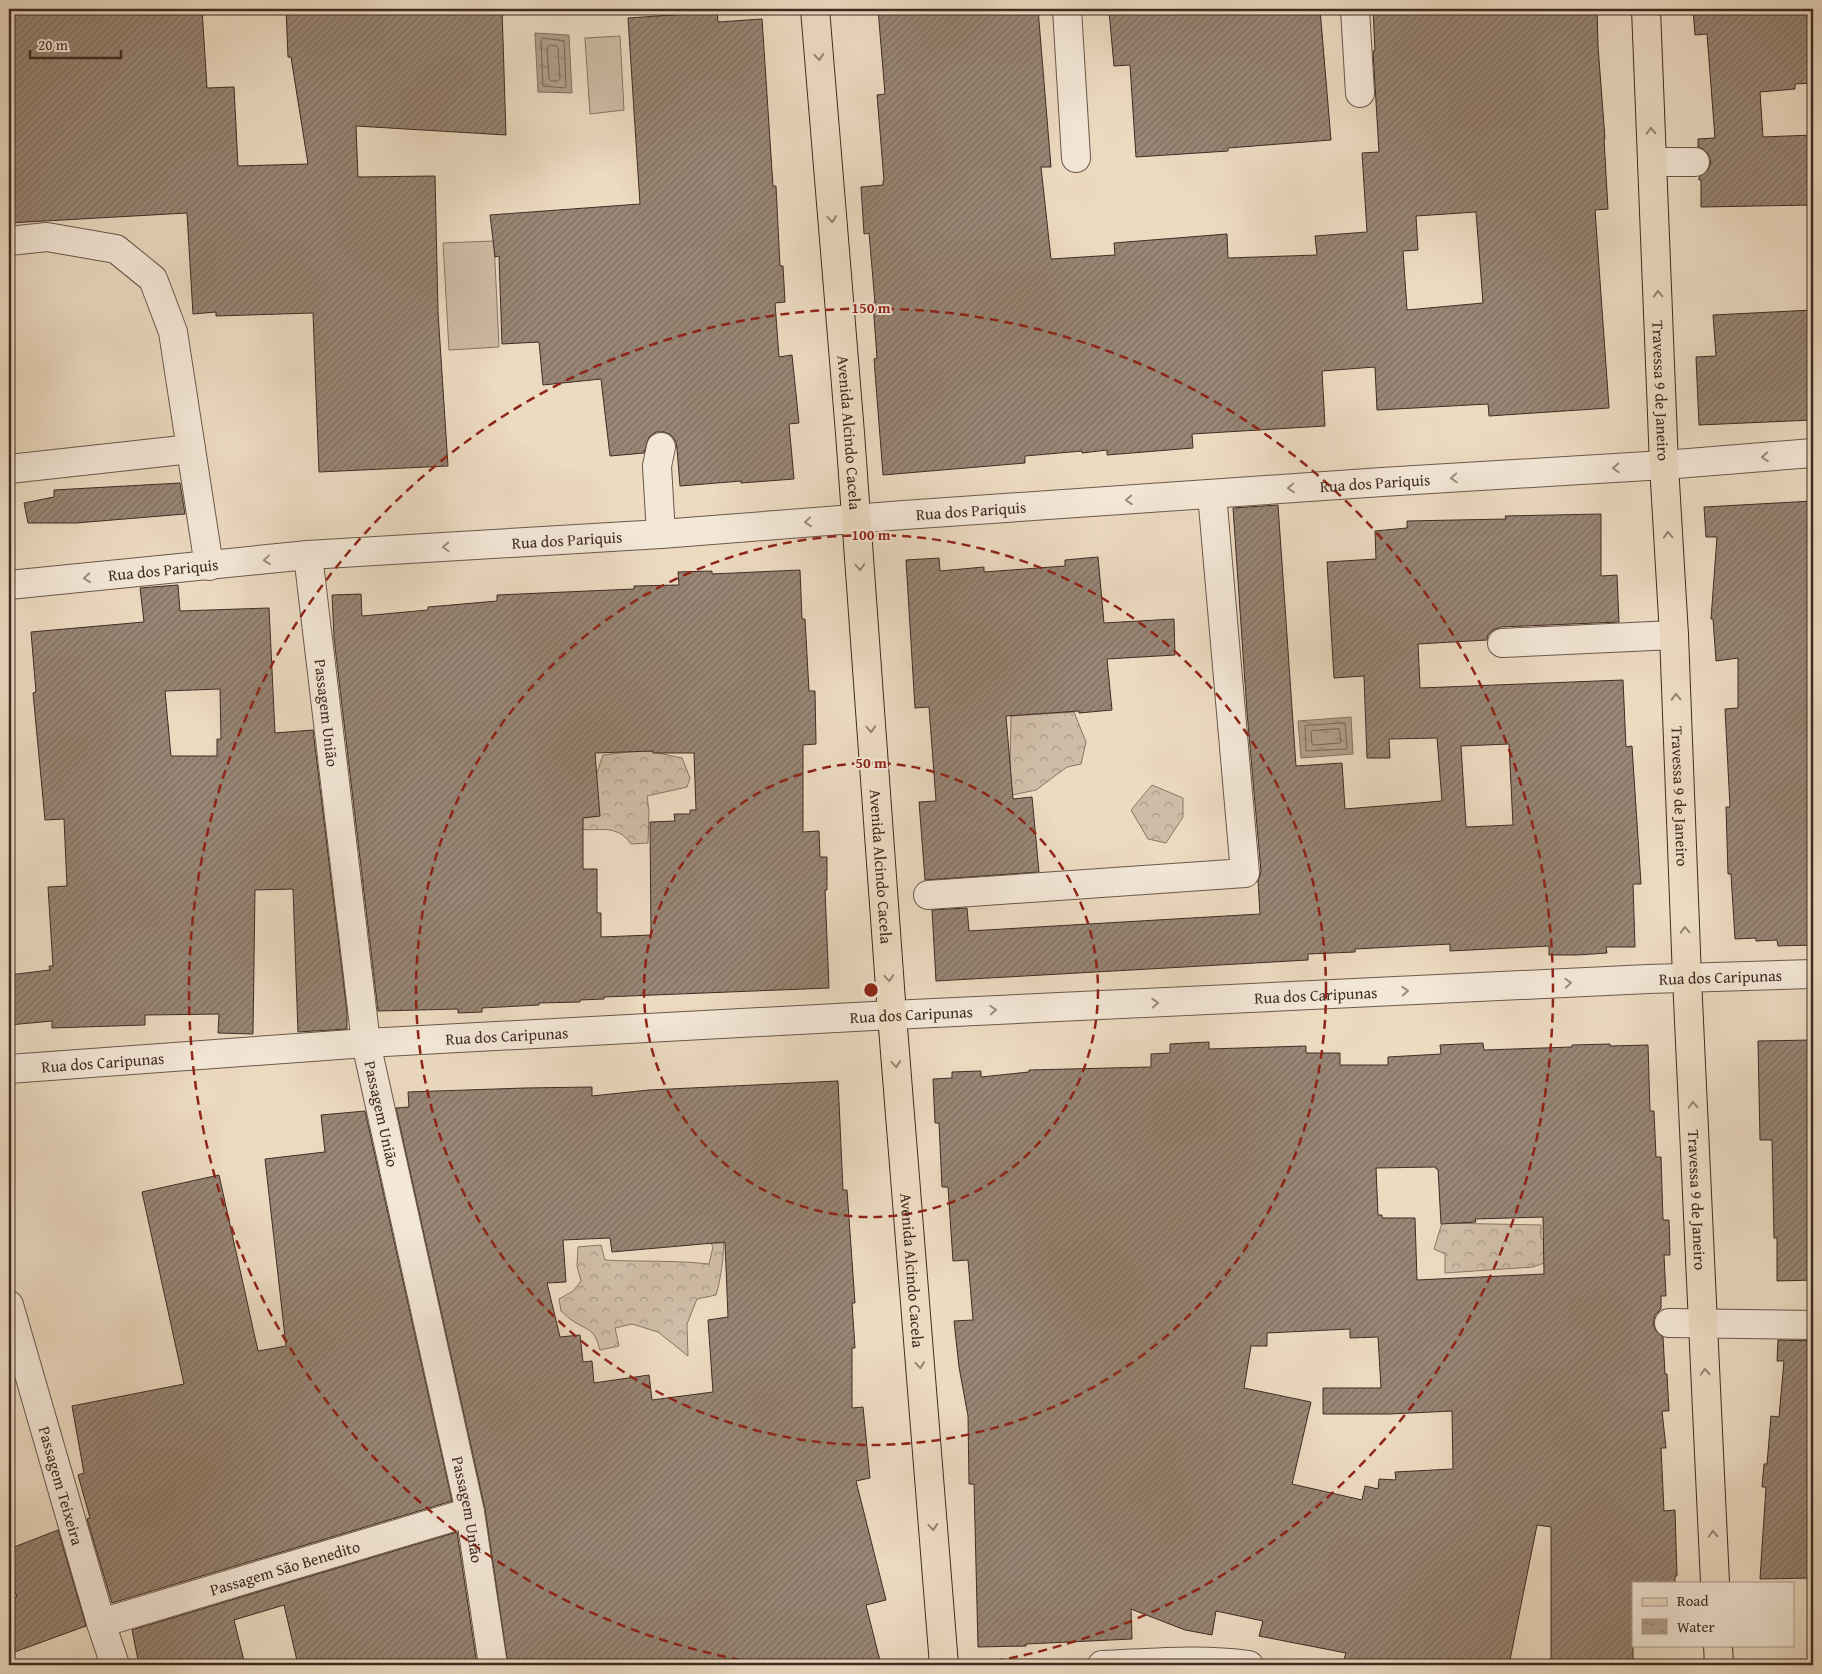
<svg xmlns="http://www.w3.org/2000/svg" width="1822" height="1674" font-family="'Gentium Book Plus',serif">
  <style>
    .forest { fill: url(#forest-crowns); stroke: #887464 }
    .pitch { fill: #cfbca6; stroke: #887464 }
    .water { fill: url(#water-ripples); stroke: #847161 }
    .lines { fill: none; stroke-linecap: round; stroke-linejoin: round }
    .shore { stroke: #796657; stroke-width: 1 }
    .building { fill: url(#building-hatch); stroke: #402c23; fill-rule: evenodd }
    .minor-casing { stroke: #6b584a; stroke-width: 30 }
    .major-casing { stroke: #402c23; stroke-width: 30 }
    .minor { stroke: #f3e7d7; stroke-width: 28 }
    .major { stroke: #ecdac1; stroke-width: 28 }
    .oneway { stroke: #968372 }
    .oneway2 { stroke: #9a8a7d }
    .ring { fill: none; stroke: #8f2418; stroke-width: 2.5; stroke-dasharray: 9 6 }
    .labels { text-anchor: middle; stroke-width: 4; stroke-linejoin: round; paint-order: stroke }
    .street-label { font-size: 16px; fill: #402c23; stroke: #f3e7d7 }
    .centre { fill: #8f2418; stroke: #f3e7d7; stroke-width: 2.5 }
    .ring-label { font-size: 15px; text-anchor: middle; font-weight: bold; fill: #8f2418; stroke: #f3e7d7; stroke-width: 4; stroke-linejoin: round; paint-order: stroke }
  </style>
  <defs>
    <pattern id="forest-crowns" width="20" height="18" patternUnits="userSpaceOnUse" patternTransform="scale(1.25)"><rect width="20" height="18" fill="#cfbca6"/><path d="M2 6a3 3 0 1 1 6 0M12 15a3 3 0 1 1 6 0" fill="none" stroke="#a99987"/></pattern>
    <pattern id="water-ripples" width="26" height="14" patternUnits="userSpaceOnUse" patternTransform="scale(1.25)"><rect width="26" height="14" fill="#b29f8b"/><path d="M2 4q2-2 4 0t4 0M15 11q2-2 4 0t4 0" fill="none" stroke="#928271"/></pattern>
    <pattern id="building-hatch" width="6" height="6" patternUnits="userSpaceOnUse" patternTransform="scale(1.25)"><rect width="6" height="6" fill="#998675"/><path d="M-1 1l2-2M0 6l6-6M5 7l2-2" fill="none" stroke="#7e6e60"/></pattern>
  </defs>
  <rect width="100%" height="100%" fill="#ecdac1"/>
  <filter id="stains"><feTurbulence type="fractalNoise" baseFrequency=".004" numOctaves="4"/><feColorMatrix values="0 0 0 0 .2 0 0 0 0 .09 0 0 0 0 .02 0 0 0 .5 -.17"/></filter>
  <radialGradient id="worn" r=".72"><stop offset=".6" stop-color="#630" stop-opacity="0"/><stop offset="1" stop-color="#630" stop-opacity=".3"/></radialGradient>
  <g class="forest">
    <path d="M 1074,712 L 1086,742 L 1081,764 L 1067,767 L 1036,790 L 1012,795 L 1002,783 L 1010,767 L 1011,716 Z"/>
    <path d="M 644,750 L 682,758 L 690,778 L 687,787 L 647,796 L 649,812 L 648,843 L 631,844 C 616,823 600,832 578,829 L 603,755 Z"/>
    <path d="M 1152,785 L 1183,798 L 1183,817 L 1166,843 L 1148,839 L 1131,810 Z"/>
    <path d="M 1442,1223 L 1541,1225 L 1541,1238 L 1548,1244 L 1547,1262 L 1533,1267 L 1445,1273 L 1445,1254 L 1434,1249 Z"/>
    <path d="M 711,1243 L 724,1243 C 723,1261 721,1278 716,1295 L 697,1299 L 687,1324 L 688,1356 L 658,1332 L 632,1324 L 615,1328 L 619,1346 L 600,1350 C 594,1328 590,1332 573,1321 C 569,1319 565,1314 561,1311 L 559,1299 L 573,1291 L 581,1281 L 577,1266 L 578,1247 L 601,1245 L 605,1260 C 639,1262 674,1260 709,1264 L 713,1247 Z"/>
  </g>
  <g class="pitch">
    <path d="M 620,36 L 624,110 L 590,114 L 585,38 Z"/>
    <path d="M 494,241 L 499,347 L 449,350 L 443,243 Z"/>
  </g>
  <g class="water">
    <path d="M 535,33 L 569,35 L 572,93 L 538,92 Z"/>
    <path d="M 1351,717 L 1353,754 L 1301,758 L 1298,721 Z"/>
  </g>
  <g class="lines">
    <g class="shore">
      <path d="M 543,38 L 564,41 L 566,85 L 565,88 L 543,86 L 541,41 Z"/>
      <path d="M 550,45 L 557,46 L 558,48 L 560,79 L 558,81 L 551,81 L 549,79 L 547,48 Z"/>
      <path d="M 1345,723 L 1347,749 L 1306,751 L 1305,726 Z"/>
      <path d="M 1339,729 L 1341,741 L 1340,743 L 1314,745 L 1312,744 L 1311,733 L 1312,731 Z"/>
    </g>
  </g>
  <g class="building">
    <path d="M 9,9 L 202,9 L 207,88 L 234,87 L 238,166 L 308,164 L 291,57 L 288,57 L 286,9 L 502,9 L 506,135 L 356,126 L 358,177 L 435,176 L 438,312 L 448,466 L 319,472 L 313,313 L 216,316 L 216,312 L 193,314 L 187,213 L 9,223 Z"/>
    <path d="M 878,9 L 1038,9 L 1051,167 L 1041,167 L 1051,259 L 1115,255 L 1114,243 L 1227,234 L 1228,258 L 1317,255 L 1315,236 L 1367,232 L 1362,153 L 1379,152 L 1373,51 L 1375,51 L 1373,9 L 1597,9 L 1598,46 L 1605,139 L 1604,139 L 1608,209 L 1595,210 L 1609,408 L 1489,416 L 1488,404 L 1377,410 L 1375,367 L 1322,371 L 1325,426 L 1192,434 L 1193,448 L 1107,455 L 1107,450 L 1082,453 L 1082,451 L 1025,456 L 1025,463 L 883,475 L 874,359 L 877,358 L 873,303 L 875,303 L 869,233 L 864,234 L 861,187 L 883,185 L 883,181 L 884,181 L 877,95 L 885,94 ZM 1476,212 L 1483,303 L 1407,310 L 1403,251 L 1418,250 L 1416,216 Z"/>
    <path d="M 1133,9 L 1164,9 L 1165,11 L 1211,9 L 1320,9 L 1331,140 L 1228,148 L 1228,151 L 1136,157 L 1130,65 L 1114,66 L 1109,11 Z"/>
    <path d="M 1693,9 L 1813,9 L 1813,83 L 1795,84 L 1795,89 L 1760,92 L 1763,137 L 1812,135 L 1813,205 L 1701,207 L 1701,180 L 1699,180 L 1699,177 L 1708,170 L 1711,162 L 1708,154 L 1703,149 L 1698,147 L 1698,139 L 1715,138 L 1707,34 L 1695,35 Z"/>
    <path d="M 717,12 L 718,22 L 762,19 L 773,186 L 776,186 L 780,266 L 783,266 L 785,302 L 775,303 L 779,357 L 792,355 L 799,423 L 789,424 L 794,479 L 741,483 L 741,481 L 680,486 L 677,449 L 676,442 L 671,435 L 664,432 L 656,432 L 649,437 L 644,453 L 610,456 L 601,379 L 543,385 L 539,342 L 502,344 L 499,256 L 495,257 L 490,215 L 640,204 L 628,18 Z"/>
    <path d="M 1813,310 L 1813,420 L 1699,425 L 1696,357 L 1716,356 L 1713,315 Z"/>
    <path d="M 180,483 L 185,514 L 76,523 L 28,523 L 24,503 L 54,497 L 54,490 Z"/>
    <path d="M 1813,501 L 1813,945 L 1778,946 L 1777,940 L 1756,941 L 1756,938 L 1735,939 L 1731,874 L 1728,874 L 1726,807 L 1730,807 L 1725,709 L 1738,708 L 1738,658 L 1716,661 L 1713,619 L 1711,619 L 1717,537 L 1706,537 L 1704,507 Z"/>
    <path d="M 1278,505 L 1296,766 L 1342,763 L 1345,809 L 1442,801 L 1437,738 L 1389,739 L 1390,758 L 1367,758 L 1364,676 L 1334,678 L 1327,562 L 1376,559 L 1375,531 L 1407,528 L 1407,521 L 1506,519 L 1505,516 L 1601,514 L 1601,576 L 1617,575 L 1619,622 L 1501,627 L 1493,630 L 1488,635 L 1487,640 L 1418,644 L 1420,688 L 1623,680 L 1626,747 L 1632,746 L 1641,884 L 1633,884 L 1635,947 L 1606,947 L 1607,953 L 1577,955 L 1549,955 L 1549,946 L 1450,951 L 1450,944 L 1355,949 L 1355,952 L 1308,954 L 1308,960 L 936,981 L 932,910 L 967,908 L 969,931 L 1260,914 L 1258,881 L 1261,872 L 1247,712 L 1233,508 ZM 1509,744 L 1513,825 L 1466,827 L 1461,746 Z"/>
    <path d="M 1098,557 L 1104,623 L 1174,619 L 1175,655 L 1107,659 L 1112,710 L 1079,713 L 1079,711 L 1006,716 L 1013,799 L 1032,797 L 1039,872 L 925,880 L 919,802 L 936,801 L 929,707 L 915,708 L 906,560 L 939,558 L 940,571 L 984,567 L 984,572 L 1065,566 L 1065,560 Z"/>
    <path d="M 800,570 L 802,619 L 805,619 L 809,691 L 815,691 L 816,744 L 803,745 L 803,832 L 819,831 L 820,857 L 827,857 L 827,890 L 825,890 L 829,988 L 604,997 L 604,999 L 580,1000 L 580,1002 L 539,1003 L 539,1005 L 482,1008 L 482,1012 L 458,1013 L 458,1009 L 378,1011 L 334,638 L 332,595 L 361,594 L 362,616 L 428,610 L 428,607 L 497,601 L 497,595 L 634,589 L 634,586 L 679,585 L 678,572 L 712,571 L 712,574 ZM 653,751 L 653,753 L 694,753 L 696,810 L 690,810 L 690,814 L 674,814 L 675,821 L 650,822 L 651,935 L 601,937 L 601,913 L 597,913 L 597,869 L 583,869 L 583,818 L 600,816 L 595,753 Z"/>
    <path d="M 178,585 L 180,611 L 269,608 L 275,733 L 313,730 L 347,1012 L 347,1029 L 298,1032 L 293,889 L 255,890 L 253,1034 L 218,1033 L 219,1014 L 145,1015 L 145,1025 L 52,1028 L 52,1021 L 9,1025 L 9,975 L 50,970 L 49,966 L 53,966 L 48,887 L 67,886 L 64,819 L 45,820 L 33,693 L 36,692 L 31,632 L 144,622 L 140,588 ZM 220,689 L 221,739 L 217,739 L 217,756 L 171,756 L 165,691 Z"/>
    <path d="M 1813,1040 L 1813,1280 L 1777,1281 L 1777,1238 L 1774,1238 L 1772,1140 L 1760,1140 L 1758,1041 Z"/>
    <path d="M 1209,1042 L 1209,1049 L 1306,1046 L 1306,1053 L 1340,1053 L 1340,1065 L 1388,1065 L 1388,1057 L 1441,1054 L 1440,1045 L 1483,1043 L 1484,1050 L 1572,1047 L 1572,1045 L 1610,1044 L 1610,1046 L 1648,1045 L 1650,1111 L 1654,1111 L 1656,1157 L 1661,1157 L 1663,1220 L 1669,1220 L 1670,1255 L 1664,1255 L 1666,1296 L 1661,1296 L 1661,1309 L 1655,1315 L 1653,1323 L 1656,1331 L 1663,1337 L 1665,1374 L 1667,1374 L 1669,1411 L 1662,1411 L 1666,1448 L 1661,1448 L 1664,1511 L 1675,1510 L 1677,1576 L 1675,1576 L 1675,1583 L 1633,1583 L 1633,1665 L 1551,1665 L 1551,1527 L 1537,1525 L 1509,1665 L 1342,1665 L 1346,1653 L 1259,1636 L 1263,1621 L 1216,1611 L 1212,1635 L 1185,1630 L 1131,1609 L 1132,1639 L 1026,1644 L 1026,1646 L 978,1647 L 974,1484 L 969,1484 L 968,1416 L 959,1367 L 954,1321 L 973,1320 L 968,1260 L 953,1261 L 948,1187 L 942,1187 L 939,1123 L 935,1123 L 933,1079 L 952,1078 L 952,1072 L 981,1071 L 981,1077 L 1029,1072 L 1029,1070 L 1151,1067 L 1151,1054 L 1170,1053 L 1170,1044 ZM 1436,1167 L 1436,1169 L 1438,1169 L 1441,1224 L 1476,1222 L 1475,1219 L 1543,1217 L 1544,1274 L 1417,1280 L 1415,1218 L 1382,1218 L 1382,1215 L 1378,1215 L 1376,1168 ZM 1350,1329 L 1350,1338 L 1378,1337 L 1381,1388 L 1323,1388 L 1323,1414 L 1390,1414 L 1452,1411 L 1453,1469 L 1395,1472 L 1396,1480 L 1379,1479 L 1378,1489 L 1365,1486 L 1362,1500 L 1292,1484 L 1311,1402 L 1244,1388 L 1251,1346 L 1267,1346 L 1267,1333 Z"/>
    <path d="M 838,1081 L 843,1190 L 847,1190 L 855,1303 L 852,1303 L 855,1348 L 852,1348 L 852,1408 L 863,1407 L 870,1478 L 856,1481 L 886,1600 L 866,1605 L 881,1665 L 508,1665 L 485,1509 L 396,1108 L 409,1107 L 408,1092 L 525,1088 L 592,1087 L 592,1096 L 649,1090 ZM 610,1238 L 612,1252 L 725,1242 L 728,1317 L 708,1320 L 713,1392 L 652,1400 L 649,1375 L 594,1383 L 592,1361 L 583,1362 L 580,1335 L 560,1337 L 547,1283 L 566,1282 L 563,1240 Z"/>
    <path d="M 365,1111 L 452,1501 L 112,1603 L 87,1519 L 90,1518 L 78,1475 L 84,1473 L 72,1406 L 184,1384 L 142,1192 L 219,1175 L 258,1351 L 286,1346 L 265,1159 L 325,1152 L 321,1115 Z"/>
    <path d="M 1778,1340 L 1813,1341 L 1813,1578 L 1760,1579 L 1766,1487 L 1762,1487 L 1764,1464 L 1767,1464 L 1771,1416 L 1779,1417 L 1784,1361 L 1777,1361 Z"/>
    <path d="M 58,1530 L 86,1626 L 9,1654 L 9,1600 L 17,1597 L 9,1575 L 9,1549 Z"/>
    <path d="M 457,1532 L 477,1665 L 298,1665 L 284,1605 L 234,1620 L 245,1665 L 139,1665 L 132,1630 Z"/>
  </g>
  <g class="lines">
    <g class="minor-casing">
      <g id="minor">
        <path d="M 1067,9 L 1076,158"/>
        <path d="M 1355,9 L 1360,93"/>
        <path d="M 1652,162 L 1695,162"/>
        <path d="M 9,241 L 47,237 L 116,249 L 153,279 L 173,332 L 209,566"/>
        <path d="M 661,447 L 657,466 L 661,534"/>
        <path d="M 9,469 L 191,449"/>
        <path id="s1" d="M 308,555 L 366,1043 L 470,1512 L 493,1665"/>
        <path id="s2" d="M 9,585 L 308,555 L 661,534 L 904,515 L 1382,482 L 1664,465 L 1813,453"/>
        <path d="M 1502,643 L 1674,635"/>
        <path d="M 928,895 L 1245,873 L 1212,494"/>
        <path id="s3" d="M 9,1069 L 366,1043 L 892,1015 L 1648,979 L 1813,974"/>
        <path id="s4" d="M 9,1305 L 101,1623 L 115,1665"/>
        <path d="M 1669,1323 L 1813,1325"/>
        <path id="s5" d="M 101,1623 L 470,1512"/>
        <path d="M 1102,1665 C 1151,1663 1200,1658 1249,1665"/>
      </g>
    </g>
    <g class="major-casing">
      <g id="major">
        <path id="s6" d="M 815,9 L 850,433 L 892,1015 L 944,1665"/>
        <path id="s7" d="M 1646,9 L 1664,465 L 1674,635 L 1687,978 L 1715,1583"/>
        <path d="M 1718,1645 L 1719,1665"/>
      </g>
    </g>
    <use href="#minor" class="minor"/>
    <use href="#major" class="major"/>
  </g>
  <defs><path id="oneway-chevron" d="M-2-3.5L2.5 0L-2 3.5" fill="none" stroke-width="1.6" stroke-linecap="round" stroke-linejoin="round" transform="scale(1.25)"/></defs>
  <g class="oneway">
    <use href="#oneway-chevron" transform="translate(819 57) rotate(85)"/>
    <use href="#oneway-chevron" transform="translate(1651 131) rotate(-92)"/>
    <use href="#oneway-chevron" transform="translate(832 219) rotate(85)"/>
    <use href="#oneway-chevron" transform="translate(1658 294) rotate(-92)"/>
    <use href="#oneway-chevron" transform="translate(1668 535) rotate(-93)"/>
    <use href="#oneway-chevron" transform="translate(860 567) rotate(86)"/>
    <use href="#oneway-chevron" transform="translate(1676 697) rotate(-92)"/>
    <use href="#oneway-chevron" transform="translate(871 729) rotate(86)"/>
    <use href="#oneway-chevron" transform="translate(1685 930) rotate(-92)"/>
    <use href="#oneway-chevron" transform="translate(889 978) rotate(86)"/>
    <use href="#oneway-chevron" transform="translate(896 1064) rotate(85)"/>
    <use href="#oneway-chevron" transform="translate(1693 1105) rotate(-93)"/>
    <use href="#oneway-chevron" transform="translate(920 1365) rotate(85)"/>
    <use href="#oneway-chevron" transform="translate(1705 1372) rotate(-93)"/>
    <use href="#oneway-chevron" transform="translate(933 1527) rotate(85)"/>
    <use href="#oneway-chevron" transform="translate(1713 1534) rotate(-93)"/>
  </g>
  <g class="oneway2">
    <use href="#oneway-chevron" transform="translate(1765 457) rotate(176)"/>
    <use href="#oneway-chevron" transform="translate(1616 468) rotate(177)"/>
    <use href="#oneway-chevron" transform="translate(1454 478) rotate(177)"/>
    <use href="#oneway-chevron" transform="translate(1291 488) rotate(176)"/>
    <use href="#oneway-chevron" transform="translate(1129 500) rotate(176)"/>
    <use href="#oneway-chevron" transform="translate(808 522) rotate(175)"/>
    <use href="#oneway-chevron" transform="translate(446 547) rotate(177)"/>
    <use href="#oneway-chevron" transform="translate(267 560) rotate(174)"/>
    <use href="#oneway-chevron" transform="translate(87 578) rotate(175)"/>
    <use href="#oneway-chevron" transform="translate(1568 983) rotate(-3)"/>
    <use href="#oneway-chevron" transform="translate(1405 991) rotate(-3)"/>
    <use href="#oneway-chevron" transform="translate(1155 1003) rotate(-3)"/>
    <use href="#oneway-chevron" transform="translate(993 1010) rotate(-3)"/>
  </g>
  <g class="ring">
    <circle cx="871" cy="990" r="227"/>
    <circle cx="871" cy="990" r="455"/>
    <path d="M770 1665A682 682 0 1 1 972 1665"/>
  </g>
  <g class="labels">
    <g class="street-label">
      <text dy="6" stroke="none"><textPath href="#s7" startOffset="382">Travessa 9 de Janeiro</textPath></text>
      <text dy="6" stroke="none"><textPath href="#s6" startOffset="425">Avenida Alcindo Cacela</textPath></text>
      <text dy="6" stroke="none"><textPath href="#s2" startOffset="1370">Rua dos Pariquis</textPath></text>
      <text dy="6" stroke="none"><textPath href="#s2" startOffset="965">Rua dos Pariquis</textPath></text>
      <text dy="6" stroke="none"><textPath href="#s2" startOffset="560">Rua dos Pariquis</textPath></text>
      <text dy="6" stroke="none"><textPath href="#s2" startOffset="155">Rua dos Pariquis</textPath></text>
      <text dy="6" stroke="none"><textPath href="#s1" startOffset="159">Passagem União</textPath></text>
      <text dy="6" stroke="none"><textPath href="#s7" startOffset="788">Travessa 9 de Janeiro</textPath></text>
      <text dy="6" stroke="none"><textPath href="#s6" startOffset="860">Avenida Alcindo Cacela</textPath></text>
      <text dy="6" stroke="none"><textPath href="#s3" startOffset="1714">Rua dos Caripunas</textPath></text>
      <text dy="6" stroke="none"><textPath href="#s3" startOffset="1309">Rua dos Caripunas</textPath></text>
      <text dy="6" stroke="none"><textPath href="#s3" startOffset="904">Rua dos Caripunas</textPath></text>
      <text dy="6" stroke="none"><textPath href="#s3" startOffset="499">Rua dos Caripunas</textPath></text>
      <text dy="6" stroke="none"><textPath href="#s3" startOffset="94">Rua dos Caripunas</textPath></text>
      <text dy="6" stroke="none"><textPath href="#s1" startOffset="564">Passagem União</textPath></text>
      <text dy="6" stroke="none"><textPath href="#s7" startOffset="1192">Travessa 9 de Janeiro</textPath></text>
      <text dy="6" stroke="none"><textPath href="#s6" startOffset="1265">Avenida Alcindo Cacela</textPath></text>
      <text dy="6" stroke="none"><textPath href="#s4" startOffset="188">Passagem Teixeira</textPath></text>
      <text dy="6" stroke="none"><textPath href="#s1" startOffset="969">Passagem União</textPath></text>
      <text dy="6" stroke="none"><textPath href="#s5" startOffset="192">Passagem São Benedito</textPath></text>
    </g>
  </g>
  <circle cx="871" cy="990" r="8" class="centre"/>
  <g class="ring-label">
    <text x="871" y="313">150 m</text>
    <text x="871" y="540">100 m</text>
    <text x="871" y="768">50 m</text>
  </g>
  <rect width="1822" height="1674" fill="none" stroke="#ecdac1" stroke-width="30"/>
  <rect x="10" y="10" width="1802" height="1654" fill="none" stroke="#402c23" stroke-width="2.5"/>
  <rect x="15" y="15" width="1792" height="1644" fill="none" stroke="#402c23"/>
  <rect x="1632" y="1582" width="162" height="65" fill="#f3e7d7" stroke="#ab9c8f"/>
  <rect x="1642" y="1598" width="25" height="8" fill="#ecdac1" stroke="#ab9c8f"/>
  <text x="1677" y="1606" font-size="15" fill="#402c23">Road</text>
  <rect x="1642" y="1619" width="25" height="15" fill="url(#water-ripples)" stroke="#ab9c8f"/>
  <text x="1677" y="1632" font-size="15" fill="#402c23">Water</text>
  <path d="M30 50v8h91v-8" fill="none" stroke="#402c23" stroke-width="2.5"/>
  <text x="38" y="50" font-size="15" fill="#402c23" stroke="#f3e7d7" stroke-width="4" paint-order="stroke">20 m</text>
  <rect width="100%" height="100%" filter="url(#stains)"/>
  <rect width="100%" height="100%" fill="url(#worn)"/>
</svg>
